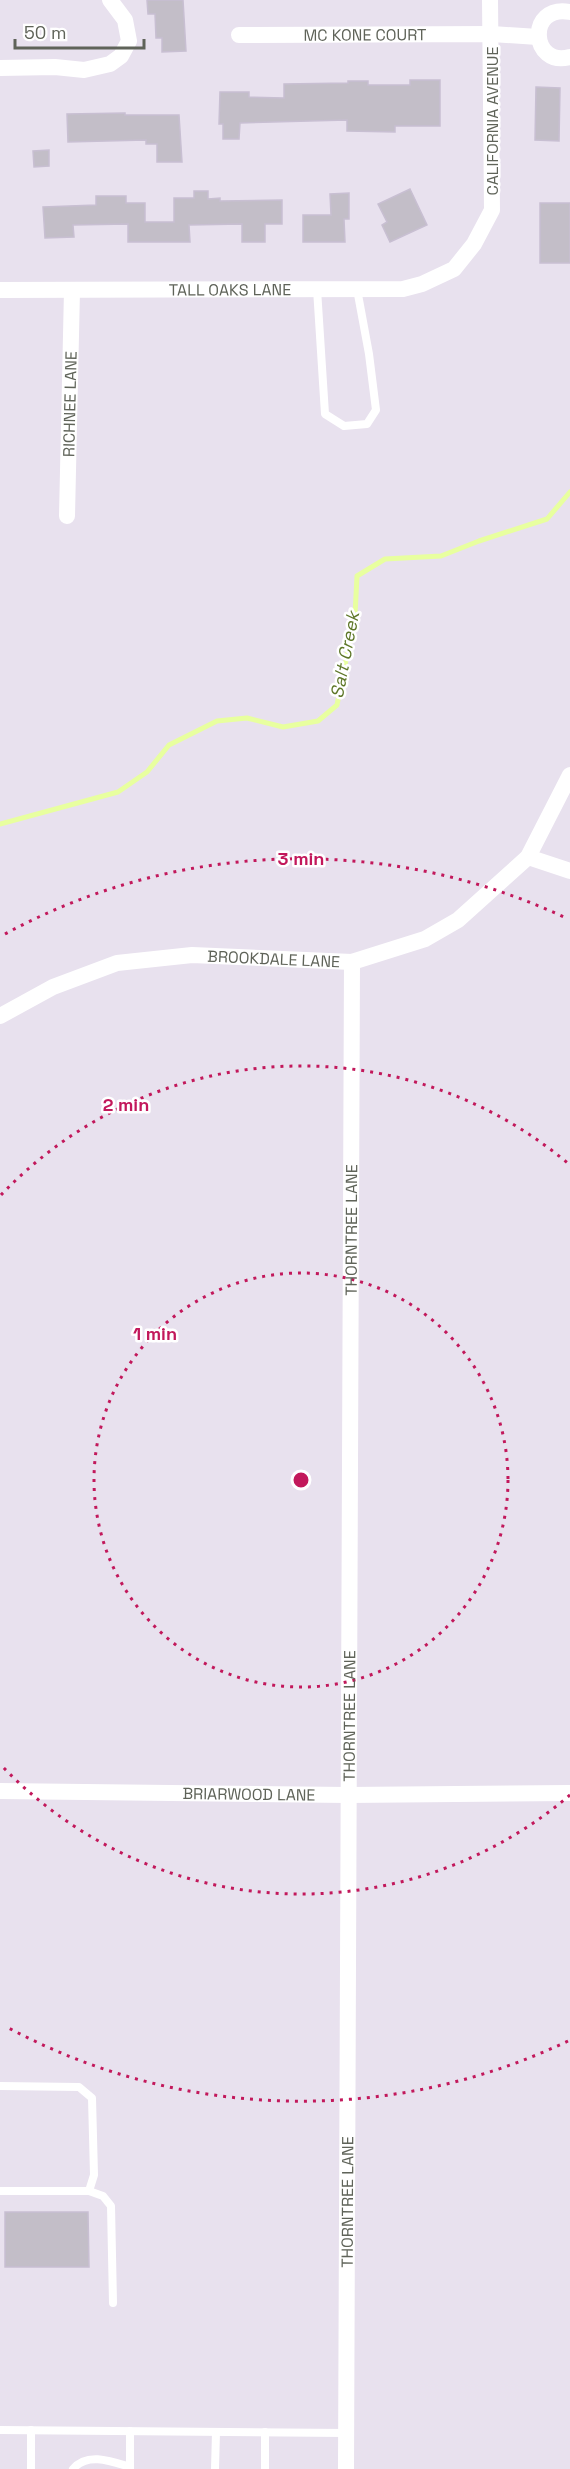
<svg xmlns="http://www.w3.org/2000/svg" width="570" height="2469" font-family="'Space Grotesk',sans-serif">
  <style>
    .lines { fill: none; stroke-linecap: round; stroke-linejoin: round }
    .stream { stroke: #e8ff9f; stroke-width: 5 }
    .building { fill: #c3bec8; stroke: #c8bfd2; stroke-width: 1.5 }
    .lane { stroke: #fff; stroke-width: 8 }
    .street { stroke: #fff; stroke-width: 16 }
    .ring { fill: none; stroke: #c2185b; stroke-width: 3; stroke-dasharray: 3 6 }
    .labels { text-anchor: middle; stroke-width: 5; stroke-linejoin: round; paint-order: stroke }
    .street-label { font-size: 16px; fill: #5f6359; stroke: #fff }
    .water-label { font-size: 18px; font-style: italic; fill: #5e7728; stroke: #fff }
    .centre { fill: #c2185b; stroke: #fff; stroke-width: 3 }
    .ring-label { font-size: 18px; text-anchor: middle; font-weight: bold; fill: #c2185b; stroke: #fff; stroke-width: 5; stroke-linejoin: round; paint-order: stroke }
  </style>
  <rect width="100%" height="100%" fill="#e8e1ee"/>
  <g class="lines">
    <path class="stream" d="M 0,824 L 118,792 L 147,772 L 169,745 L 217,721 L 247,718 L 283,727 L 318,721 L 337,705 L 355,615 L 357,576 L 385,559 L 441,556 L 479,541 L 547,519 L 570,492"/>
  </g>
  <g class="building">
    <path d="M 147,0 L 183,0 L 186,51 L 162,52 L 162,38 L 156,38 L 155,14 L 148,14 Z"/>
    <path d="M 410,80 L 440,80 L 440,126 L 395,126 L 395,132 L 347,131 L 347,120 L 240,123 L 239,139 L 223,139 L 223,124 L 219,124 L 220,92 L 249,92 L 249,97 L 284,98 L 284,84 L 348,83 L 348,81 L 368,81 L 368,85 L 410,85 Z"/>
    <path d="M 536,87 L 560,88 L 559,141 L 535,140 Z"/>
    <path d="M 125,113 L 125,115 L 179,115 L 182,162 L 157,162 L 157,144 L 146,144 L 146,140 L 68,142 L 67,114 Z"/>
    <path d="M 49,150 L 49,166 L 34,167 L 33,151 Z"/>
    <path d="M 410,189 L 427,225 L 390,242 L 382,225 L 387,222 L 378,204 Z"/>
    <path d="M 194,191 L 208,191 L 208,199 L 220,198 L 220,201 L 282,200 L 282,224 L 265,224 L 265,242 L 242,242 L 242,224 L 189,225 L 190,242 L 128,242 L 128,224 L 73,225 L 74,237 L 45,238 L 43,207 L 96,205 L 96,196 L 126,196 L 126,203 L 145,203 L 145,222 L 174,222 L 174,198 L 194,198 Z"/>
    <path d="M 349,193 L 349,219 L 344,219 L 345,242 L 303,242 L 303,215 L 331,215 L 330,194 Z"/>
    <rect x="540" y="203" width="30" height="60"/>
    <path d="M 5,2212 L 88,2212 L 89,2267 L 5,2267 Z"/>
  </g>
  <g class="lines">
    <g class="lane">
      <path d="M 317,289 L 325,414 L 344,426 L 367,424 L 376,410 L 369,354 L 357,289"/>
      <path d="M 0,2086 L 79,2087 L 92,2098 L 94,2175 L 89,2191 L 0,2191"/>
      <path d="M 89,2191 L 103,2196 L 111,2206 L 113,2303"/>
      <path d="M 0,2430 L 346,2433"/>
      <path d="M 31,2430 L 31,2469"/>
      <path d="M 265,2432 L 265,2469"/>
      <path d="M 73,2469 C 87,2452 111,2461 130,2467"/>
      <path d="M 130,2469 L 130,2431"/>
      <path d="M 215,2469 L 216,2432"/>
    </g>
    <g class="street">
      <path d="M 570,12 C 526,4 531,68 570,57"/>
      <path id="s1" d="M 239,35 L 492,34 L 538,37"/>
      <path d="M 0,68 L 55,67 L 84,70 L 110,64 L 121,56 L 129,41 L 125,20 L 110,0"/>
      <path id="s2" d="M 0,290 L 403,289 L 422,284 L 454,269 L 474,244 L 492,210 L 490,0"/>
      <path id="s3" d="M 67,516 L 72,290"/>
      <path d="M 528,857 L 570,871"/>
      <path id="s4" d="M 0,1016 L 53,987 L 117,963 L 192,955 L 352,962 L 425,939 L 458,920 L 528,857 L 570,775"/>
      <path id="s5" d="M 0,1791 L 348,1795 L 570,1793"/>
      <path id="s6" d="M 346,2469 L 352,962"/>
    </g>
  </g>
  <g class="ring">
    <circle cx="301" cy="1480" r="207"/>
    <path d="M570 1795A414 414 0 0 1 1 1765M1 1195A414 414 0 0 1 570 1165"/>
    <path d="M568 2041A621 621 0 0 1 5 2026M5 934A621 621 0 0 1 568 919"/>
  </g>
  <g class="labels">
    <g class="street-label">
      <text dy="6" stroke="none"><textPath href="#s1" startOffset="126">MC KONE COURT</textPath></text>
      <text transform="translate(492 121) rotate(-90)" y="6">CALIFORNIA AVENUE</text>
      <text dy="6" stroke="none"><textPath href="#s2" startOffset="230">TALL OAKS LANE</textPath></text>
      <text dy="6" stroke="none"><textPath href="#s3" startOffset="112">RICHNEE LANE</textPath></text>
      <text dy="6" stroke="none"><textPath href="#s4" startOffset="286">BROOKDALE LANE</textPath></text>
      <text dy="6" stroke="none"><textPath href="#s6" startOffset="1239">THORNTREE LANE</textPath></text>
      <text dy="6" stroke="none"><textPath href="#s6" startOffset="753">THORNTREE LANE</textPath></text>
      <text dy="6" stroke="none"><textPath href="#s5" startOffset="249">BRIARWOOD LANE</textPath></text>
      <text dy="6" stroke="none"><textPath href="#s6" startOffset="267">THORNTREE LANE</textPath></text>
    </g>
    <g class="water-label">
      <text transform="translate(345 655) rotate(-79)" y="6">Salt Creek</text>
    </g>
  </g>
  <circle cx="301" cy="1480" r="9" class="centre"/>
  <g class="ring-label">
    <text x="301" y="865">3 min</text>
    <text x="126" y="1111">2 min</text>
    <text x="155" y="1340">1 min</text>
  </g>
  <path d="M15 39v9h129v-9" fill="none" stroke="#5f6359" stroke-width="3"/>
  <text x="24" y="39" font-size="18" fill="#5f6359" stroke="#ffffff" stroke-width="4.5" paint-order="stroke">50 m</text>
</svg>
